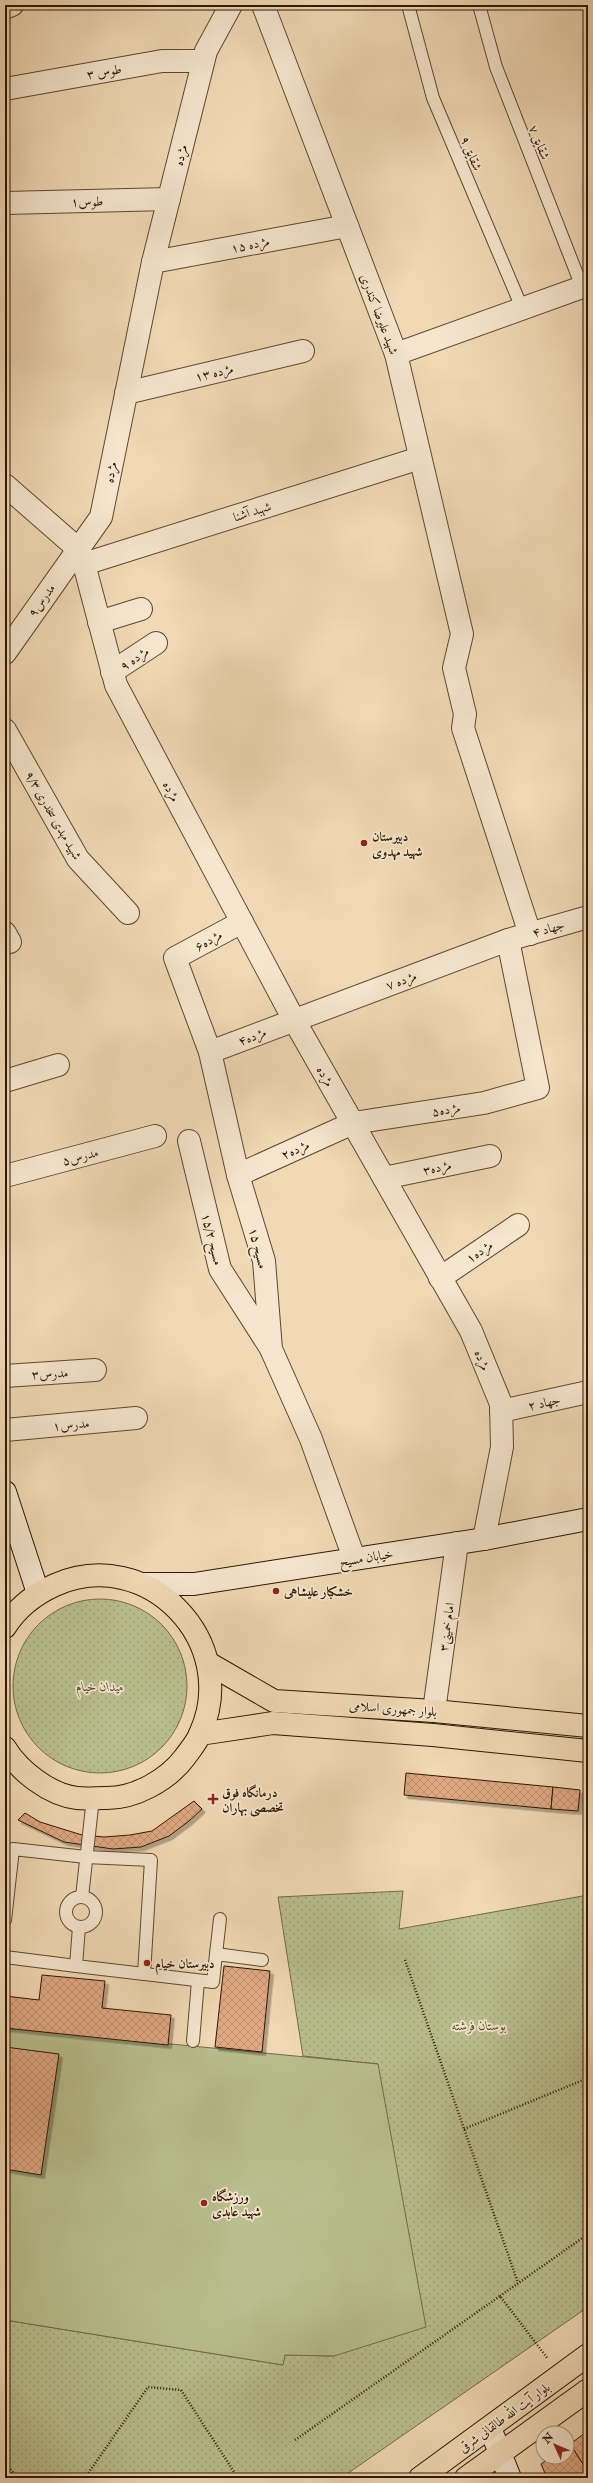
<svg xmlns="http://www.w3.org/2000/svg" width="593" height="2483" font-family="'IM FELL Double Pica',Amiri,serif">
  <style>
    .park { fill: url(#park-dots); stroke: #746a48 }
    .pitch { fill: #b9bf8e; stroke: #746a48 }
    .building { fill: url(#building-cross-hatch); stroke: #2e1601; filter: url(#shadow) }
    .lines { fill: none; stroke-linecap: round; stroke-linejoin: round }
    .lane-casing { stroke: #5f472e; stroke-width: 14 }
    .street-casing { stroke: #5f472e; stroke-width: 24 }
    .secondary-casing { stroke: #2e1601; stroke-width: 24 }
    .primary-casing { stroke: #2e1601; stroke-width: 24 }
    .path { stroke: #2e1601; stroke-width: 2.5; stroke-dasharray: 1 2; stroke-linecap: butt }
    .lane { stroke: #f6e6cf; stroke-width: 12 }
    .street { stroke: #f6e6cf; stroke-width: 22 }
    .secondary { stroke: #f6e6cf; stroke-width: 22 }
    .primary { stroke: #f1d9b5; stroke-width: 22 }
    .poi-dot { fill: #8f2418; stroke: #f6e6cf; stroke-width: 1.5 }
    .labels { text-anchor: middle; stroke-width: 3.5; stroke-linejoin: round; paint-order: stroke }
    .street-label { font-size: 13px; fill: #2e1601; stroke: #f6e6cf }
    .poi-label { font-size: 13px; font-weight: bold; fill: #2e1601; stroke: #f6e6cf; text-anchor: start }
    .park-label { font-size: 13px; font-style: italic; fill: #58492b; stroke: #f6e6cf }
  </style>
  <defs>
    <pattern id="park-dots" width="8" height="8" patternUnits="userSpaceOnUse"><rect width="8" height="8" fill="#b9bf8e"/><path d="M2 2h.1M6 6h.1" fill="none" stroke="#9fa379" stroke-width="1.8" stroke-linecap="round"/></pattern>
    <pattern id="building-cross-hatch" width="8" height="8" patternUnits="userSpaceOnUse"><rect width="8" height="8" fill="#e0a883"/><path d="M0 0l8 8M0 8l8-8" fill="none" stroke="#c0906f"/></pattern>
    <filter id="shadow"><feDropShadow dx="3.5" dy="3.5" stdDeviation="0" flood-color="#0004"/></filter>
  </defs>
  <rect width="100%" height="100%" fill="#f1d9b5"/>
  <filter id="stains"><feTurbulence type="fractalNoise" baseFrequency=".005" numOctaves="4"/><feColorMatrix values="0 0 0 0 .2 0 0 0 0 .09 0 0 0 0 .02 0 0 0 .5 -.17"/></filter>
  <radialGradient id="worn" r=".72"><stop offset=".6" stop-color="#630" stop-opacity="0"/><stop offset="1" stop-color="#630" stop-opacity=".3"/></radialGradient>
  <g class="park">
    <circle cx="100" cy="1686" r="87"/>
    <path d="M 403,1891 L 399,1929 L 588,1895 L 588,2307 L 341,2478 L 5,2478 L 5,2320 L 283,2365 L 285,2355 L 334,2356 L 378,2064 L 303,2056 L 278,1897 Z"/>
  </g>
  <path class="pitch" d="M 5,2028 L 378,2064 L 426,2327 L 334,2356 L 285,2355 L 283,2365 L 5,2320 Z"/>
  <g class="building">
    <path d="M 406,1773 L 553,1787 L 551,1809 L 404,1795 Z"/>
    <path d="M 553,1787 L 580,1790 L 578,1811 L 551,1809 Z"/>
    <path d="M 194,1801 L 202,1809 L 189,1821 L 169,1836 L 141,1847 L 113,1849 L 64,1842 L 18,1820 L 25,1813 L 40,1822 L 82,1835 L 104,1837 L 130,1835 L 152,1831 Z"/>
    <path d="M 224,1966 L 270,1971 L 262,2052 L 215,2047 Z"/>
    <path d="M 42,1975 L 105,1981 L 102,2008 L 171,2015 L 168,2045 L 5,2028 L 5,1996 L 39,2000 Z"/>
    <path d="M 5,2047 L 59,2054 L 41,2175 L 5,2169 Z"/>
    <path d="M 588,2431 L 588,2472 L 570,2444 Z"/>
    <path d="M 570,2444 L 588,2472 L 588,2478 L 547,2478 L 541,2464 L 551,2457 L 567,2457 L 567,2446 Z"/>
  </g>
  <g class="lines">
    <g class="lane-casing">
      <g id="lane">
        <path d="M 408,5 L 433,98 L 522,308"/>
        <path d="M 479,5 L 496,67 L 582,287"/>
        <path d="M 82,1897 L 93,1798"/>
        <circle cx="81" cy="1912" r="15"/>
        <path d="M 5,1920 L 13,1849 L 86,1857 L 151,1860 L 144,1974"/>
        <path d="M 79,1927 L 76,1966 L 213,1982 L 216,1954 L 262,1960"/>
        <path d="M 216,1954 L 220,1919"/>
        <path d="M 5,1957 L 76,1966"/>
        <path d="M 193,2041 L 198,1981"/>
      </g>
    </g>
    <g class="street-casing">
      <g id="street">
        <path d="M 263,5 L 396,354 L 462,634 L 454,668 L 465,714 L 463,728 L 530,934"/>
        <path d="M 5,8 L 12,5"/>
        <path d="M 5,89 L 162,61 L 203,61"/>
        <path d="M 5,203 L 169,199"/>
        <path d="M 153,262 L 347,226"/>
        <path d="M 396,354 L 588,285"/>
        <path d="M 126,393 L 303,351"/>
        <path d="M 5,485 L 77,548 L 84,564 L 116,685 L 294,1020 L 471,1331 L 501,1404 L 502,1447 L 484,1539"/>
        <path d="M 84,564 L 420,458"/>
        <path d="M 99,622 L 141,609"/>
        <path d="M 5,653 L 101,517 L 153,262 L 206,51 L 231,5"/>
        <path d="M 112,672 L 156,643"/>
        <path d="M 5,730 L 78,859 L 128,913"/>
        <path d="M 242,922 L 175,958 L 210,1052 L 238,1175 L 264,1261 L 271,1349 L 311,1439 L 354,1558"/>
        <path d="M 5,933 L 10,942"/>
        <path d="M 210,1052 L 508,940 L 588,917"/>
        <path d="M 5,1081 L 58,1065"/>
        <path d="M 189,1141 L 220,1269 L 270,1347"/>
        <path d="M 238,1175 L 353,1123 L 484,1103 L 538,1088 L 508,940"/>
        <path d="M 5,1176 L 155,1136"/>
        <path d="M 384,1178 L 490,1156"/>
        <path d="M 440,1278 L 518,1225"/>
        <path d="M 5,1376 L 95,1370"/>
        <path d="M 501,1411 L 588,1392"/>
        <path d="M 5,1430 L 136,1418"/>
        <path d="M 434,1711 L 457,1543"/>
      </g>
    </g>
    <g class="secondary-casing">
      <g id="secondary">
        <path d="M 5,1492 L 38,1593"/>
        <path d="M 143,1584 L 194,1584 L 484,1539 L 588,1519"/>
        <path d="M 490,2428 L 510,2478"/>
      </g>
    </g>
    <g class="primary-casing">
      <g id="primary">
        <path d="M 5,1627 C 17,1608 35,1594 55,1585 C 147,1544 242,1642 200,1734 C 197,1742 190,1750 185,1757 C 168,1780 134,1799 105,1798 C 96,1798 86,1799 77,1798 C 50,1795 19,1771 5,1748"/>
        <path d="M 208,1663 L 274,1701 L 434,1711 L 588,1726"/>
        <path d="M 200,1734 L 273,1723 L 433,1735 L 588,1751"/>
        <path d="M 420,2478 L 588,2355"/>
        <path d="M 466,2478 L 588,2390"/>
      </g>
    </g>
    <g class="path">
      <path d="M 405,1960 L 518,2283"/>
      <path d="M 464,2129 L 588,2078"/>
      <path d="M 500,2296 L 588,2234"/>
      <path d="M 295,2440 L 500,2296 L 548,2359"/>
      <path d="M 5,2462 L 17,2478"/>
      <path d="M 85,2478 L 148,2387 L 181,2390 L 238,2478"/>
    </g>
    <use href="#lane" class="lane"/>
    <use href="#street" class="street"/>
    <use href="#secondary" class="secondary"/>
    <use href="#primary" class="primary"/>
  </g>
  <g class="poi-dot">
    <circle cx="364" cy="843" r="4"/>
    <circle cx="276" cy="1591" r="4"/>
    <path d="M211 1793h4v4h4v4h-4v4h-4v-4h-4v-4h4z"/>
    <circle cx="147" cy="1963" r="4"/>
    <circle cx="204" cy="2203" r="4"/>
  </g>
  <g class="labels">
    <g class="street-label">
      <text transform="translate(104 71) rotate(-10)" y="5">طوس ۳</text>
      <text transform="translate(540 142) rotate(68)" y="5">شقایق ۷</text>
      <text transform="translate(472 153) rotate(67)" y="5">شقایق ۹</text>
      <text transform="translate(180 155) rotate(-76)" y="5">مژده</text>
      <text transform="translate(87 201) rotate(-1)" y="5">طوس۱</text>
      <text transform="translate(250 244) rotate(-11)" y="5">مژده ۱۵</text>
      <text transform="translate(380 314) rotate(69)" y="5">شهید علیرضا کندری</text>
      <text transform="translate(214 372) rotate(-13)" y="5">مژده ۱۳</text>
      <text transform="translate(110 472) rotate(-79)" y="5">مژده</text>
      <text transform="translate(252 511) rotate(-18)" y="5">شهبد آشنا</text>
      <text transform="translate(41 600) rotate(-55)" y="5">مدرس۹</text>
      <text transform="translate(134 658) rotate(-34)" y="5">مژده ۹</text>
      <text transform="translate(172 791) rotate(62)" y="5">مژده</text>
      <text transform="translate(54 815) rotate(60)" y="5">شهید مهدی سخدری ۹/۳</text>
      <text transform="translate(548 928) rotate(-16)" y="5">جهاد ۴</text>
      <text transform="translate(208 940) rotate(-29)" y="5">مژده۶</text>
      <text transform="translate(401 980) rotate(-20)" y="5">مژده ۷</text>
      <text transform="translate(252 1036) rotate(-21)" y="5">مژده۴</text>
      <text transform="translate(326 1076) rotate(60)" y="5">مژده</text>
      <text transform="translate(446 1109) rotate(-9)" y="5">مژده۵</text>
      <text transform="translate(295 1149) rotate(-24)" y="5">مژده۲</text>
      <text transform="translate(80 1156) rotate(-15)" y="5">مدرس۵</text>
      <text transform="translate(437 1167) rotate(-12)" y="5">مژده۳</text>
      <text transform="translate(213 1239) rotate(76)" y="5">مسیح ۱۵/۲</text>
      <text transform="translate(259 1248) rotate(76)" y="5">مسیح ۱۵</text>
      <text transform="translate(479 1251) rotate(-34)" y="5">مژده۱</text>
      <text transform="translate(483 1360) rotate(67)" y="5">مژده</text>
      <text transform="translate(50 1373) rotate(-3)" y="5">مدرس۳</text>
      <text transform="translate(544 1402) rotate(-12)" y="5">جهاد ۲</text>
      <text transform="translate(71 1424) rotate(-5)" y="5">مدرس۱</text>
      <text transform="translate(366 1557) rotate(-9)" y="5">خیابان مسیح</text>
      <text transform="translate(446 1627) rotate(-82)" y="5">امام خمینی۳</text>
      <text transform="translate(393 1708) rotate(4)" y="5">بلوار جمهوری اسلامی</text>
      <text transform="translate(504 2417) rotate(-36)" y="5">بلوار آیت الله طالقانی شرقی</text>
    </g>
    <g class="poi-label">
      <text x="372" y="841">دبیرستان<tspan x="372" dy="15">شهید مهدوی</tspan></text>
      <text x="284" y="1596">خشکبار علیشاهی</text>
      <text x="222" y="1797">درمانگاه فوق<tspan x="222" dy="15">تخصصی بهاران</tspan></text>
      <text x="155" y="1968">دبیرستان خیام</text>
      <text x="212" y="2201">ورزشگاه<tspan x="212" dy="15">شهید عابدی</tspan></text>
    </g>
    <g class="park-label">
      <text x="100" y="1691">میدان خیام</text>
      <text x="479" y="2030">بوستان فرشته</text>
    </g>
  </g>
  <rect width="593" height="2483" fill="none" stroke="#f1d9b5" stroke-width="20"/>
  <rect x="6" y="6" width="581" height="2471" fill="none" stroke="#2e1601" stroke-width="2"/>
  <rect x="10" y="10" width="573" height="2463" fill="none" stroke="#2e1601"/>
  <g transform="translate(555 2445) rotate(314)"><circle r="19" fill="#f6e6cf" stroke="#a6937d"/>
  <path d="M0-3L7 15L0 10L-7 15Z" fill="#8f2418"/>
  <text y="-6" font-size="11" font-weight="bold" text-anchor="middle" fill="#2e1601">N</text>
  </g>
  <rect width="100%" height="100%" filter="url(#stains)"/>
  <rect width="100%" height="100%" fill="url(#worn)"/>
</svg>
